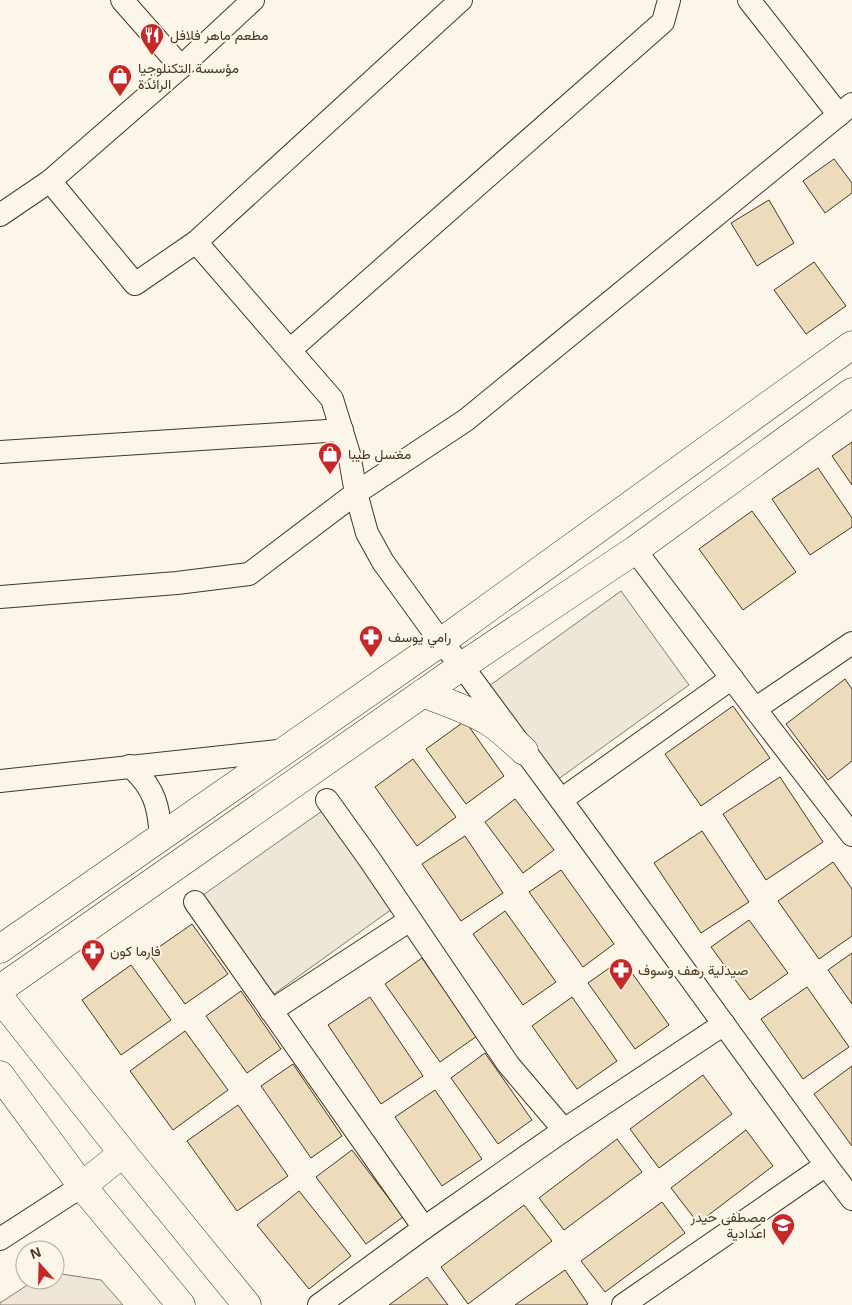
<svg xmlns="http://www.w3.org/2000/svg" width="852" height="1305" font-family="Helvetica,Vazirmatn,sans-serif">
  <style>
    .green { fill: #ede6d9; stroke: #887966 }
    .building { fill: #ecdcbc; stroke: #4a3520 }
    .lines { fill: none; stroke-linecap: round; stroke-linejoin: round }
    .street-casing { stroke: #4a3520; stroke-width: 24 }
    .secondary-casing { stroke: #4a3520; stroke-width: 29 }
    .street { stroke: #fbf6e9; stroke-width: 22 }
    .secondary { stroke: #fbf6e9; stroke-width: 28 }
    .labels { text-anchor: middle; stroke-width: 4; stroke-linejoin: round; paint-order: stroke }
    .poi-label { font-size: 14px; fill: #4a3520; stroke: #fbf6e9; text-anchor: start }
  </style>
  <rect width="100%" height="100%" fill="#fbf6e9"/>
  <g class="green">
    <path d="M 621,591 L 689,685 L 557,780 L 489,686 Z"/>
    <path d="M 322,811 L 392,909 L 274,994 L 203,895 Z"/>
    <path d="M 55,1273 L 101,1280 L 123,1305 L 0,1305 L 0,1303 L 35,1280 L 55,1280 Z"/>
  </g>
  <g class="building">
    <path d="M 834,159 L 852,183 L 852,193 L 825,213 L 803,181 Z"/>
    <path d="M 769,200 L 794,243 L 757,266 L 731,223 Z"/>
    <path d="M 814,262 L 846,306 L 806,334 L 774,290 Z"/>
    <path d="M 852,442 L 852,485 L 832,456 Z"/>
    <path d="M 818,468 L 852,518 L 852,527 L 810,555 L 772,499 Z"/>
    <path d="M 752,511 L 796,572 L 743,610 L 699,549 Z"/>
    <path d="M 845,679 L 852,689 L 852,761 L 828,780 L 786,724 Z"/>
    <path d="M 733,706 L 770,758 L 701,806 L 665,754 Z"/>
    <path d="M 465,721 L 504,776 L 466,804 L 426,749 Z"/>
    <path d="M 413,759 L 456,817 L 417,846 L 375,787 Z"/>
    <path d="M 780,777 L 823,842 L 766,880 L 723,814 Z"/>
    <path d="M 515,799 L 554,850 L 523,873 L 485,822 Z"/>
    <path d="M 702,831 L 749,902 L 701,933 L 654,863 Z"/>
    <path d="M 465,836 L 503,893 L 461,921 L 422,864 Z"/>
    <path d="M 833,862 L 852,889 L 852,936 L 819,959 L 778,901 Z"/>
    <path d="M 561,870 L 614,944 L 583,967 L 529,892 Z"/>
    <path d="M 505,911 L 556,982 L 523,1005 L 473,934 Z"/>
    <path d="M 749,920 L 788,973 L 750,1000 L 711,947 Z"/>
    <path d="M 192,924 L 228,974 L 185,1004 L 149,954 Z"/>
    <path d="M 852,953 L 852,1004 L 828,970 Z"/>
    <path d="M 422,958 L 477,1036 L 440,1062 L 385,984 Z"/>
    <path d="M 622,959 L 669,1025 L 635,1049 L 588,983 Z"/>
    <path d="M 131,965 L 171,1020 L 121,1055 L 82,1000 Z"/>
    <path d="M 807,987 L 849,1047 L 803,1079 L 761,1019 Z"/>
    <path d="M 241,991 L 281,1049 L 247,1073 L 206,1016 Z"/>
    <path d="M 370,997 L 423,1076 L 381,1104 L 328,1025 Z"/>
    <path d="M 572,997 L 617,1061 L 577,1089 L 532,1026 Z"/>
    <path d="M 185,1031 L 228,1090 L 173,1130 L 130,1071 Z"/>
    <path d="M 485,1053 L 532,1120 L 498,1144 L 451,1078 Z"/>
    <path d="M 293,1064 L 342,1136 L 311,1158 L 261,1086 Z"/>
    <path d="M 852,1066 L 852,1146 L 814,1094 Z"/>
    <path d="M 703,1075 L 732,1114 L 659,1168 L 630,1129 Z"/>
    <path d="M 435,1090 L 482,1159 L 442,1186 L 395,1117 Z"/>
    <path d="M 238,1105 L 288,1176 L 237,1211 L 187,1141 Z"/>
    <path d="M 746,1130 L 773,1166 L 698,1223 L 671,1188 Z"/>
    <path d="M 617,1139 L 642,1172 L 564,1230 L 539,1198 Z"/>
    <path d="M 352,1150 L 403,1217 L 366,1244 L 316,1177 Z"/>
    <path d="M 299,1191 L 351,1256 L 309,1289 L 257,1225 Z"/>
    <path d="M 662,1202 L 685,1233 L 605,1292 L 581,1261 Z"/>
    <path d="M 524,1205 L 552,1241 L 468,1304 L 441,1267 Z"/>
    <path d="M 565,1270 L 588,1304 L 586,1305 L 515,1305 Z"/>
    <path d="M 427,1277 L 448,1305 L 389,1305 Z"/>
  </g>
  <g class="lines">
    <g class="street-casing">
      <g id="street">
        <path d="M 122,0 L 181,67"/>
        <path d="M 749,0 L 839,115"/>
        <path d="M 50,181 L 135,284 L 196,242 L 332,399 L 349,454 L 356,493 L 367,533 L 383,562 L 441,642 L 462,666 L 561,800 L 826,1165 L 852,1199"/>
        <path d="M 0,215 L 50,181 L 181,67 L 253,0"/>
        <path d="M 196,242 L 461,0"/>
        <path d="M 290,350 L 663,22 L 669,0"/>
        <path d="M 0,452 L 342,430"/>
        <path d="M 635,550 L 755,709 L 852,835"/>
        <path d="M 0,597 L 177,583 L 249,574 L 356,493 L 466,420 L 852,104"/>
        <path d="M 755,709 L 852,643"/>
        <path d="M 130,766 C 155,788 159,807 161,838"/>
        <path d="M 0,781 L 287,750"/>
        <path d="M 327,800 L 370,860 L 508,1064 L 564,1130"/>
        <path d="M 561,800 L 732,678"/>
        <path d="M 195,902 L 424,1228"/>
        <path d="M 271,1011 L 410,920"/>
        <path d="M 0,1239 L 82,1186"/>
        <path d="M 319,1305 L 424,1228 L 564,1130 L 724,1024"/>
        <path d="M 623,1305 L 826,1165"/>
      </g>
    </g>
    <g class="secondary-casing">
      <g id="secondary">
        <path d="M 423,693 C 445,702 467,709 488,721 C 501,729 513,741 524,751"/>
        <path d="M 0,949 L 441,642 L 852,345"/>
        <path d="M 0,989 L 462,666 L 635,550 L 852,392"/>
        <path d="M 0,998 L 123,1153 L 247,1305"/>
        <path d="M 0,1075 L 82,1186 L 181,1305"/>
        <path d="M 82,1186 L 123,1153"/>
      </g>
    </g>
    <use href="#street" class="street"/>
    <use href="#secondary" class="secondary"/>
  </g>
  <defs>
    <g id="restaurant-pin" transform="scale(1.25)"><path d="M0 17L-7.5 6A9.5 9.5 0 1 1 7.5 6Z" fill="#c62828" stroke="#fbf6e9"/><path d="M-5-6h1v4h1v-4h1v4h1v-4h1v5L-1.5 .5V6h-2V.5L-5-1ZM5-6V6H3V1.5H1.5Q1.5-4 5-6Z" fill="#fff"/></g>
    <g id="shop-pin" transform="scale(1.25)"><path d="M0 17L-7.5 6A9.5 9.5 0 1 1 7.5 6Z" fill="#c62828" stroke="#fbf6e9"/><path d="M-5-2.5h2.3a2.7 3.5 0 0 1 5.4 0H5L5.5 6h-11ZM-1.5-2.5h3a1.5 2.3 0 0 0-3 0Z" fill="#fff"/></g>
    <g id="pharmacy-pin" transform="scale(1.25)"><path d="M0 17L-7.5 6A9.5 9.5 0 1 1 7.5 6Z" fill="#c62828" stroke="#fbf6e9"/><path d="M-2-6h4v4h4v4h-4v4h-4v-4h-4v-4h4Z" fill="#fff"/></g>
    <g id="school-pin" transform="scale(1.25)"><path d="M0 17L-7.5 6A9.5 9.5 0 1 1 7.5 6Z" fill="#c62828" stroke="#fbf6e9"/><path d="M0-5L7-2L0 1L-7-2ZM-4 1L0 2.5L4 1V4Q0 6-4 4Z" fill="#fff"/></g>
  </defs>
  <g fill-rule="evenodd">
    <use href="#restaurant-pin" x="152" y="35"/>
    <use href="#shop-pin" x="120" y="76"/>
    <use href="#shop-pin" x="330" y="454"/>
    <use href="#pharmacy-pin" x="371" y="637"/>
    <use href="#pharmacy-pin" x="93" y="951"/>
    <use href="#pharmacy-pin" x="621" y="970"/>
    <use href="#school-pin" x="783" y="1225"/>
  </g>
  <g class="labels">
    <g class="poi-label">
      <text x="170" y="40">مطعم ماهر فلافل</text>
      <text x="138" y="73">مؤسسة التكنلوجيا<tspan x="138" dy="16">الرائدة</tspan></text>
      <text x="348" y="459">مغسل طيبا</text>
      <text x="388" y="642">رامي يوسف</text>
      <text x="110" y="956">فارما كون</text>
      <text x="638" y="975">صيدلية رهف وسوف</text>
      <text x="766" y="1222" text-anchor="end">مصطفى حيدر<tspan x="766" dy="16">اعدادية</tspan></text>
    </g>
  </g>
  <g transform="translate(40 1265) rotate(340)"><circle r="24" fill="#fbf6e9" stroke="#b4a999"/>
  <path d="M0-4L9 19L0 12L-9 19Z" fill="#c62828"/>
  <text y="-8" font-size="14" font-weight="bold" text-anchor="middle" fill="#4a3520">N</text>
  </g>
</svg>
